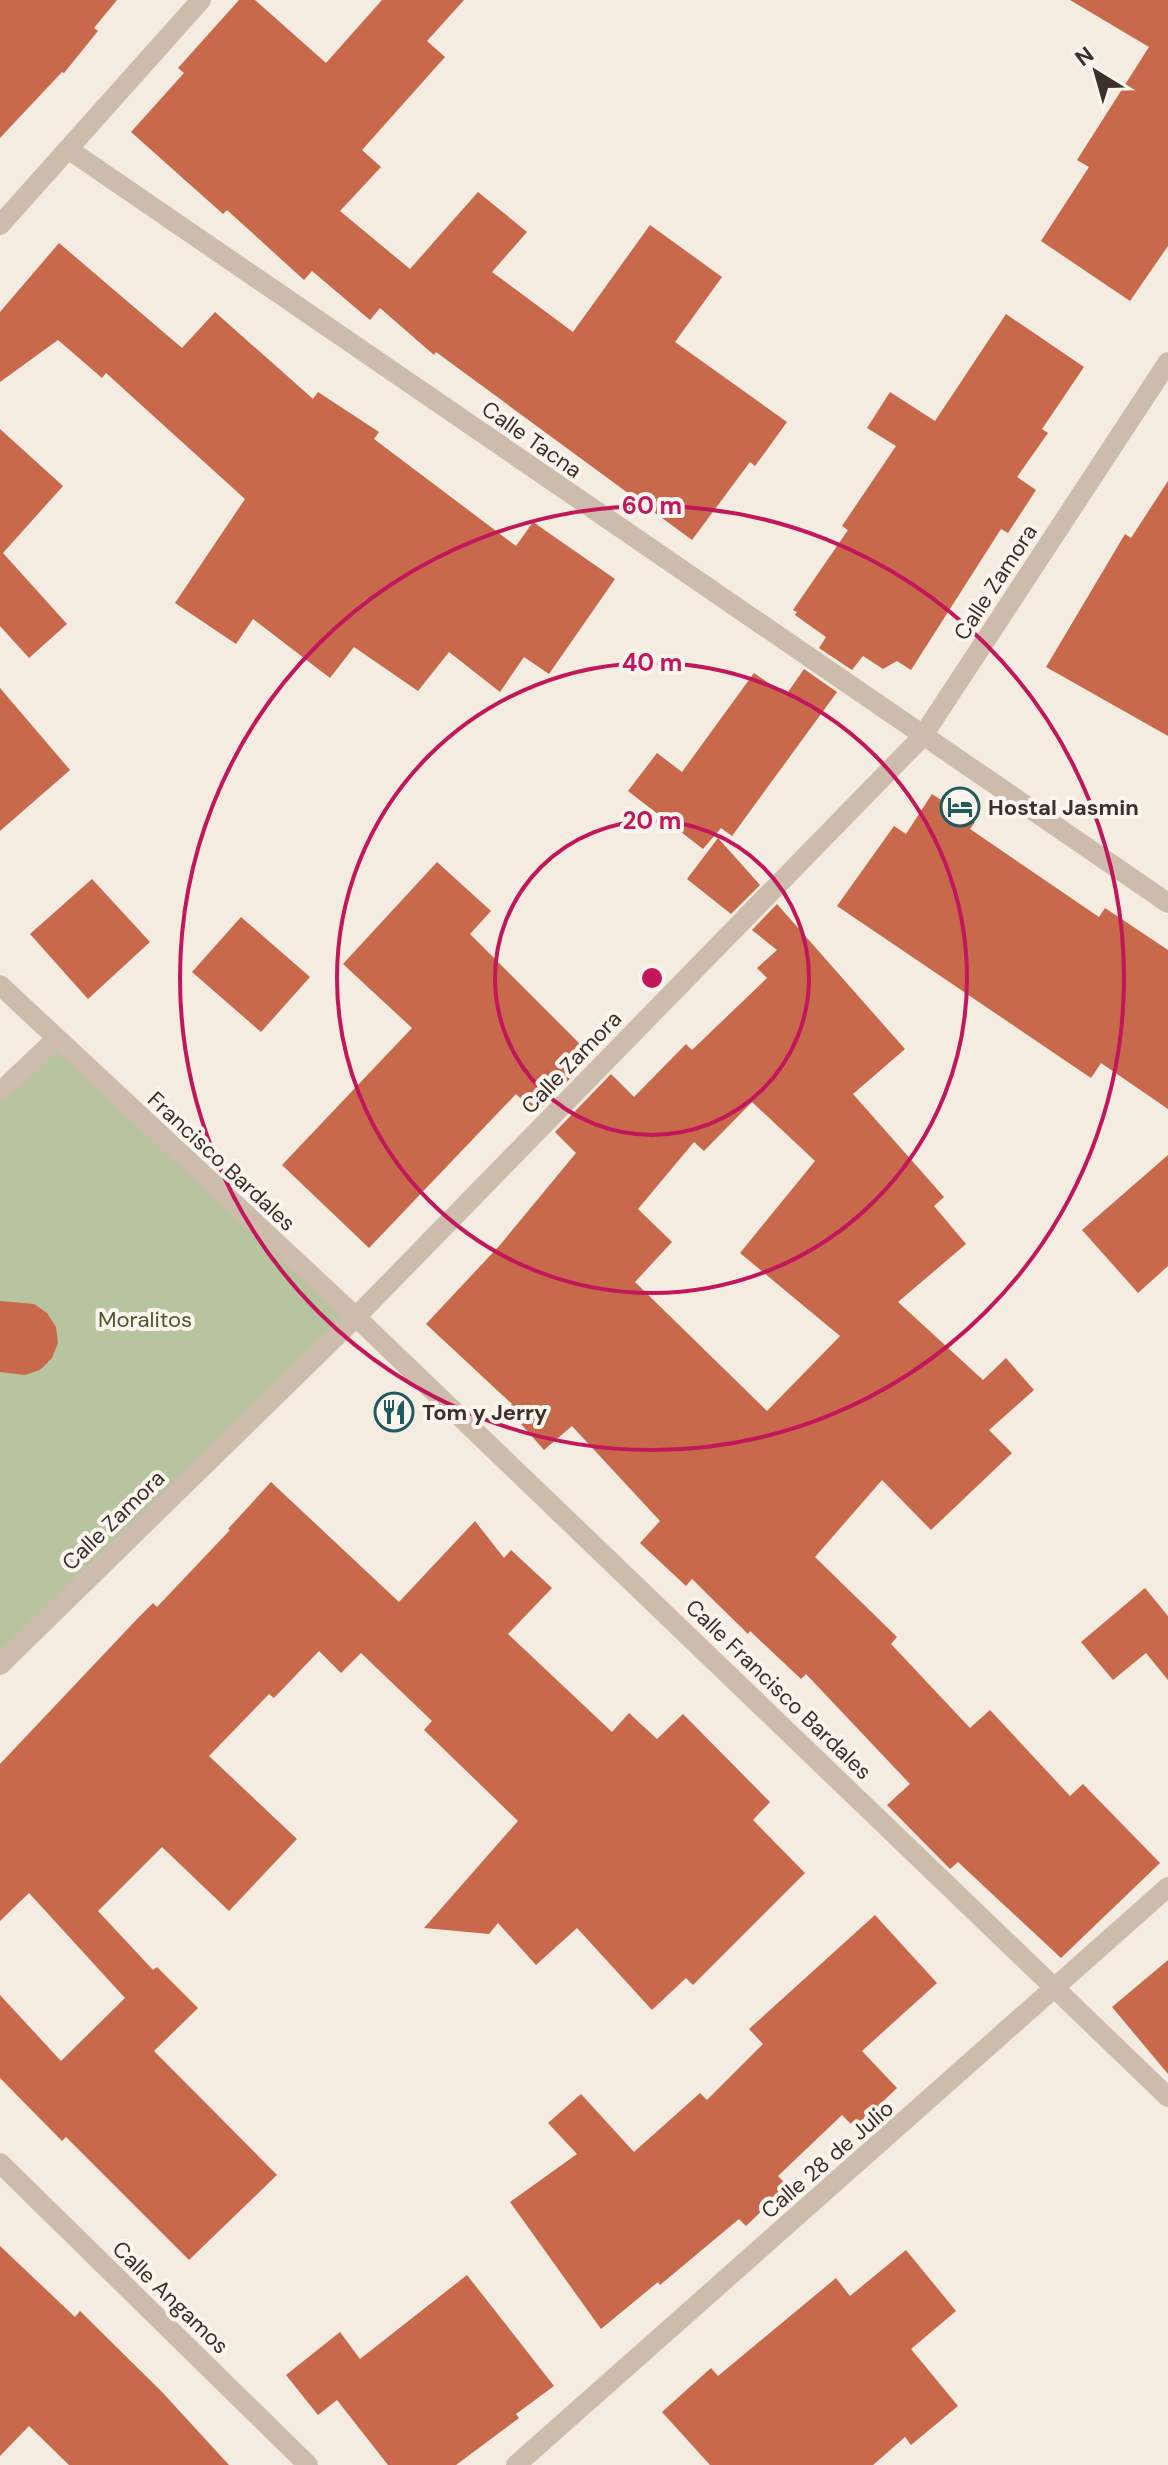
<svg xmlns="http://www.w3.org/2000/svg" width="1168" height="2465" font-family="'DM Sans',sans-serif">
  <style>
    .green { fill: #b8c4a0 }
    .building { fill: #c8694b; fill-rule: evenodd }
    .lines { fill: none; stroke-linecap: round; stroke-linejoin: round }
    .minor { stroke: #cdbbac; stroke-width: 20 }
    .ring { fill: none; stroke: #c2185b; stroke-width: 4 }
    .labels { text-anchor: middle; stroke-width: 8; stroke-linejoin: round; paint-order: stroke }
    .street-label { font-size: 22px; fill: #3b302b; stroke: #fbf5ee }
    .poi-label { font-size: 22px; font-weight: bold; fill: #3b302b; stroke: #fbf5ee; text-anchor: start }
    .park-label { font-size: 22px; fill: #4a5a2e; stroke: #fbf5ee }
    .centre { fill: #c2185b; stroke: #fbf5ee; stroke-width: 4 }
    .ring-label { font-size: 24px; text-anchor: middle; font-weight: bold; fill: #c2185b; stroke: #fbf5ee; stroke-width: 8; stroke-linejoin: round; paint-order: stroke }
  </style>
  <rect width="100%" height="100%" fill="#f4ebe1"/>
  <path class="green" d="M 56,1039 L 356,1317 L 0,1665 L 0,1092 Z"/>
  <g class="building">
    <path d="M 0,0 L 117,0 L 94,28 L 98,31 L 64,73 L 62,72 L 0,138 Z"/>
    <path d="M 239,0 L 255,0 L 326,63 L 382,0 L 464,0 L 427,41 L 445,57 L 362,150 L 381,167 L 340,211 L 410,269 L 478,192 L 527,232 L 492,272 L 573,332 L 650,225 L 722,277 L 675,342 L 787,422 L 755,466 L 750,462 L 692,540 L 436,352 L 434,355 L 380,308 L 370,320 L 312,271 L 304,280 L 227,210 L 223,214 L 131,132 L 184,73 L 178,68 Z"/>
    <path d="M 1070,0 L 1168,0 L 1168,246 L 1130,301 L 1041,241 L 1089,167 L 1077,160 L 1149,47 Z"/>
    <path d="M 59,243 L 182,348 L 215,312 L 313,399 L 318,392 L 379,432 L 374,439 L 516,546 L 533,522 L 615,579 L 549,674 L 524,657 L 500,692 L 449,652 L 418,691 L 354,647 L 330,678 L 253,619 L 236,644 L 175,603 L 245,499 L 106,373 L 102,378 L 58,340 L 0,382 L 0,312 Z"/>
    <path d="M 1006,314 L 1084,367 L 1042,429 L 1048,433 L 1017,477 L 1036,490 L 1008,533 L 1001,529 L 911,670 L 897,661 L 883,669 L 863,656 L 852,670 L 819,648 L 826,637 L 795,615 L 797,612 L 793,610 L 848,530 L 842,526 L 896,446 L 867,428 L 890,392 L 935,421 Z"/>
    <path d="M 0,429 L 63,486 L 3,553 L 67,624 L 29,658 L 0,626 Z"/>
    <path d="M 1168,481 L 1168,736 L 1046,667 L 1125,534 L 1131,538 Z"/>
    <path d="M 804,669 L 837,692 L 732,836 L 721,828 L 703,849 L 628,791 L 657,753 L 682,772 L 754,673 L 786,695 Z"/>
    <path d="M 0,688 L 70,770 L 0,831 Z"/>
    <path d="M 932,794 L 975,822 L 970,829 L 1099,917 L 1105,908 L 1168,950 L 1168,1109 L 1101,1063 L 1091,1078 L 837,906 L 894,826 L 906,834 Z"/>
    <path d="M 718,838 L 760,885 L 731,914 L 687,879 Z"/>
    <path d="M 437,862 L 491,911 L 470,934 L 592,1056 L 536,1114 L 516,1094 L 369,1248 L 282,1165 L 412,1028 L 343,964 Z"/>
    <path d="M 92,879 L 150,942 L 88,999 L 30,934 Z"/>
    <path d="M 777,904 L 905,1049 L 853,1094 L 944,1197 L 934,1206 L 966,1244 L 898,1302 L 983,1380 L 1006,1358 L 1034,1390 L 989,1430 L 1012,1453 L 931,1530 L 882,1480 L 815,1557 L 897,1637 L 891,1644 L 970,1728 L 990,1710 L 1070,1796 L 1083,1784 L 1160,1863 L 1061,1958 L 958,1862 L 950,1869 L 887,1805 L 910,1784 L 806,1674 L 801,1679 L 750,1631 L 748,1634 L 692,1579 L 686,1586 L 640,1543 L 660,1521 L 572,1426 L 544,1450 L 507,1408 L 512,1404 L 426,1324 L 500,1245 L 576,1153 L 555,1132 L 611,1074 L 634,1097 L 686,1044 L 692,1050 L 767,978 L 757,968 L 777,950 L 752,930 ZM 752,1102 L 815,1161 L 740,1253 L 840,1336 L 767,1411 L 635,1282 L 672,1242 L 638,1209 L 694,1142 L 704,1151 Z"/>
    <path d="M 241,917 L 310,977 L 261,1032 L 192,972 Z"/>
    <path d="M 1168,1155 L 1168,1266 L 1138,1293 L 1082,1230 Z"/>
    <path d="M 0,1301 L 34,1304 L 47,1313 L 56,1327 L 58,1343 L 52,1358 L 40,1370 L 25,1375 L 0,1372 Z"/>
    <path d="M 271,1482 L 399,1602 L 475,1521 L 504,1558 L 511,1550 L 552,1588 L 508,1634 L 612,1732 L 629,1713 L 657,1739 L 683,1714 L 770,1802 L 753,1820 L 805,1873 L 693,1985 L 686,1978 L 652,2010 L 577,1928 L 536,1965 L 498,1923 L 489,1934 L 424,1928 L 518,1821 L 424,1730 L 432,1721 L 361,1653 L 341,1673 L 319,1651 L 274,1698 L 269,1694 L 209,1756 L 297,1839 L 229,1911 L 162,1847 L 98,1911 L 153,1970 L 157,1967 L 198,2008 L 154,2051 L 277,2175 L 189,2260 L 66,2137 L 62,2141 L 0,2078 L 0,1995 L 61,2061 L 125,1998 L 29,1893 L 0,1921 L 0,1764 L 138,1618 L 153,1603 L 157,1607 L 230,1530 L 228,1529 Z"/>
    <path d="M 1145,1588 L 1168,1616 L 1168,1680 L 1146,1653 L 1113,1680 L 1081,1642 Z"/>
    <path d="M 875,1915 L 937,1983 L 862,2051 L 897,2088 L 855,2128 L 842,2115 L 778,2176 L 788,2186 L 746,2226 L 739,2219 L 660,2285 L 658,2282 L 601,2329 L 510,2202 L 577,2154 L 548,2123 L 581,2094 L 634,2152 L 700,2093 L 707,2100 L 763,2044 L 749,2029 Z"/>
    <path d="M 1168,1960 L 1168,2074 L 1112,2007 Z"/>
    <path d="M 0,2246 L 75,2317 L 80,2311 L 162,2392 L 229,2465 L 69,2465 L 29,2426 L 0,2456 Z"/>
    <path d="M 906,2250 L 956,2311 L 911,2349 L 958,2406 L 911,2445 L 905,2437 L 873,2465 L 710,2465 L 662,2412 L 711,2368 L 718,2376 L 836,2278 L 850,2296 Z"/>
    <path d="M 467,2275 L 554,2386 L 516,2414 L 519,2418 L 456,2465 L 388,2465 L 337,2400 L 318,2415 L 286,2375 L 340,2332 L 360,2359 Z"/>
  </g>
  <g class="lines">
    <g class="minor">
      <path d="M 68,149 L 1168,903"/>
      <path d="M 0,225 L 201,0"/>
      <path d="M 0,985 L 356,1317 L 1168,2097"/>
      <path d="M 0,1092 L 56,1039"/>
      <path d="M 0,1665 L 356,1317 L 922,737 L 1168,362"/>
      <path d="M 0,2163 L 308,2465"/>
      <path d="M 516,2465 L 1168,1887"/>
    </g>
  </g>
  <g class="ring">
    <circle cx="652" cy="978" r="157"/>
    <circle cx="652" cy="978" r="315"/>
    <circle cx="652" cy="978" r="472"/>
  </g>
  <defs>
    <g id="hotel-ring" transform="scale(2)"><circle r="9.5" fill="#fbf5ee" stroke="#1f5a5e" stroke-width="1.5"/><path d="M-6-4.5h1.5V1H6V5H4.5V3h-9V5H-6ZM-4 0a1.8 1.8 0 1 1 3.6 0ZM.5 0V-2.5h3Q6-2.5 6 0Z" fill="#1f5a5e"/></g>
    <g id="restaurant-ring" transform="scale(2)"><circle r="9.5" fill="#fbf5ee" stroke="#1f5a5e" stroke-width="1.5"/><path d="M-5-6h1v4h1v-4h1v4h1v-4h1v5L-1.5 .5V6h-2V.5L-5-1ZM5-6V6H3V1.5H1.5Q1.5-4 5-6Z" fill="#1f5a5e"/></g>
  </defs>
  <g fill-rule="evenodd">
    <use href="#hotel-ring" x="960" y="807"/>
    <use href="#restaurant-ring" x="394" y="1412"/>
  </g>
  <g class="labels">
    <g class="street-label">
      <text transform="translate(532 439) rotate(35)" y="8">Calle Tacna</text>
      <text transform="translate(995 582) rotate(-57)" y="8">Calle Zamora</text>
      <text transform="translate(571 1062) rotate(-46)" y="8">Calle Zamora</text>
      <text transform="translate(222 1161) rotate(43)" y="8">Francisco Bardales</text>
      <text transform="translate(113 1520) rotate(-44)" y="8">Calle Zamora</text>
      <text transform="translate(779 1689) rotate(44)" y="8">Calle Francisco Bardales</text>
      <text transform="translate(827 2159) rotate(-41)" y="8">Calle 28 de Julio</text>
      <text transform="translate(171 2297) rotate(44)" y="8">Calle Angamos</text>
    </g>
    <g class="poi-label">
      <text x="988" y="815">Hostal Jasmin</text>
      <text x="422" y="1420">Tom y Jerry</text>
    </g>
    <g class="park-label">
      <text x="145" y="1327">Moralitos</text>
    </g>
  </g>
  <circle cx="652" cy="978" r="12" class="centre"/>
  <g class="ring-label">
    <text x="652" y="514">60 m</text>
    <text x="652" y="671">40 m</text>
    <text x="652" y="829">20 m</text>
  </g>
  <g transform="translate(1096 72) rotate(323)" stroke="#fbf5ee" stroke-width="6" paint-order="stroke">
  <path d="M0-6L14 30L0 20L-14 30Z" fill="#3b302b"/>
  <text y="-12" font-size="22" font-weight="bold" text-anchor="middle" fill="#3b302b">N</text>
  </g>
</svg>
